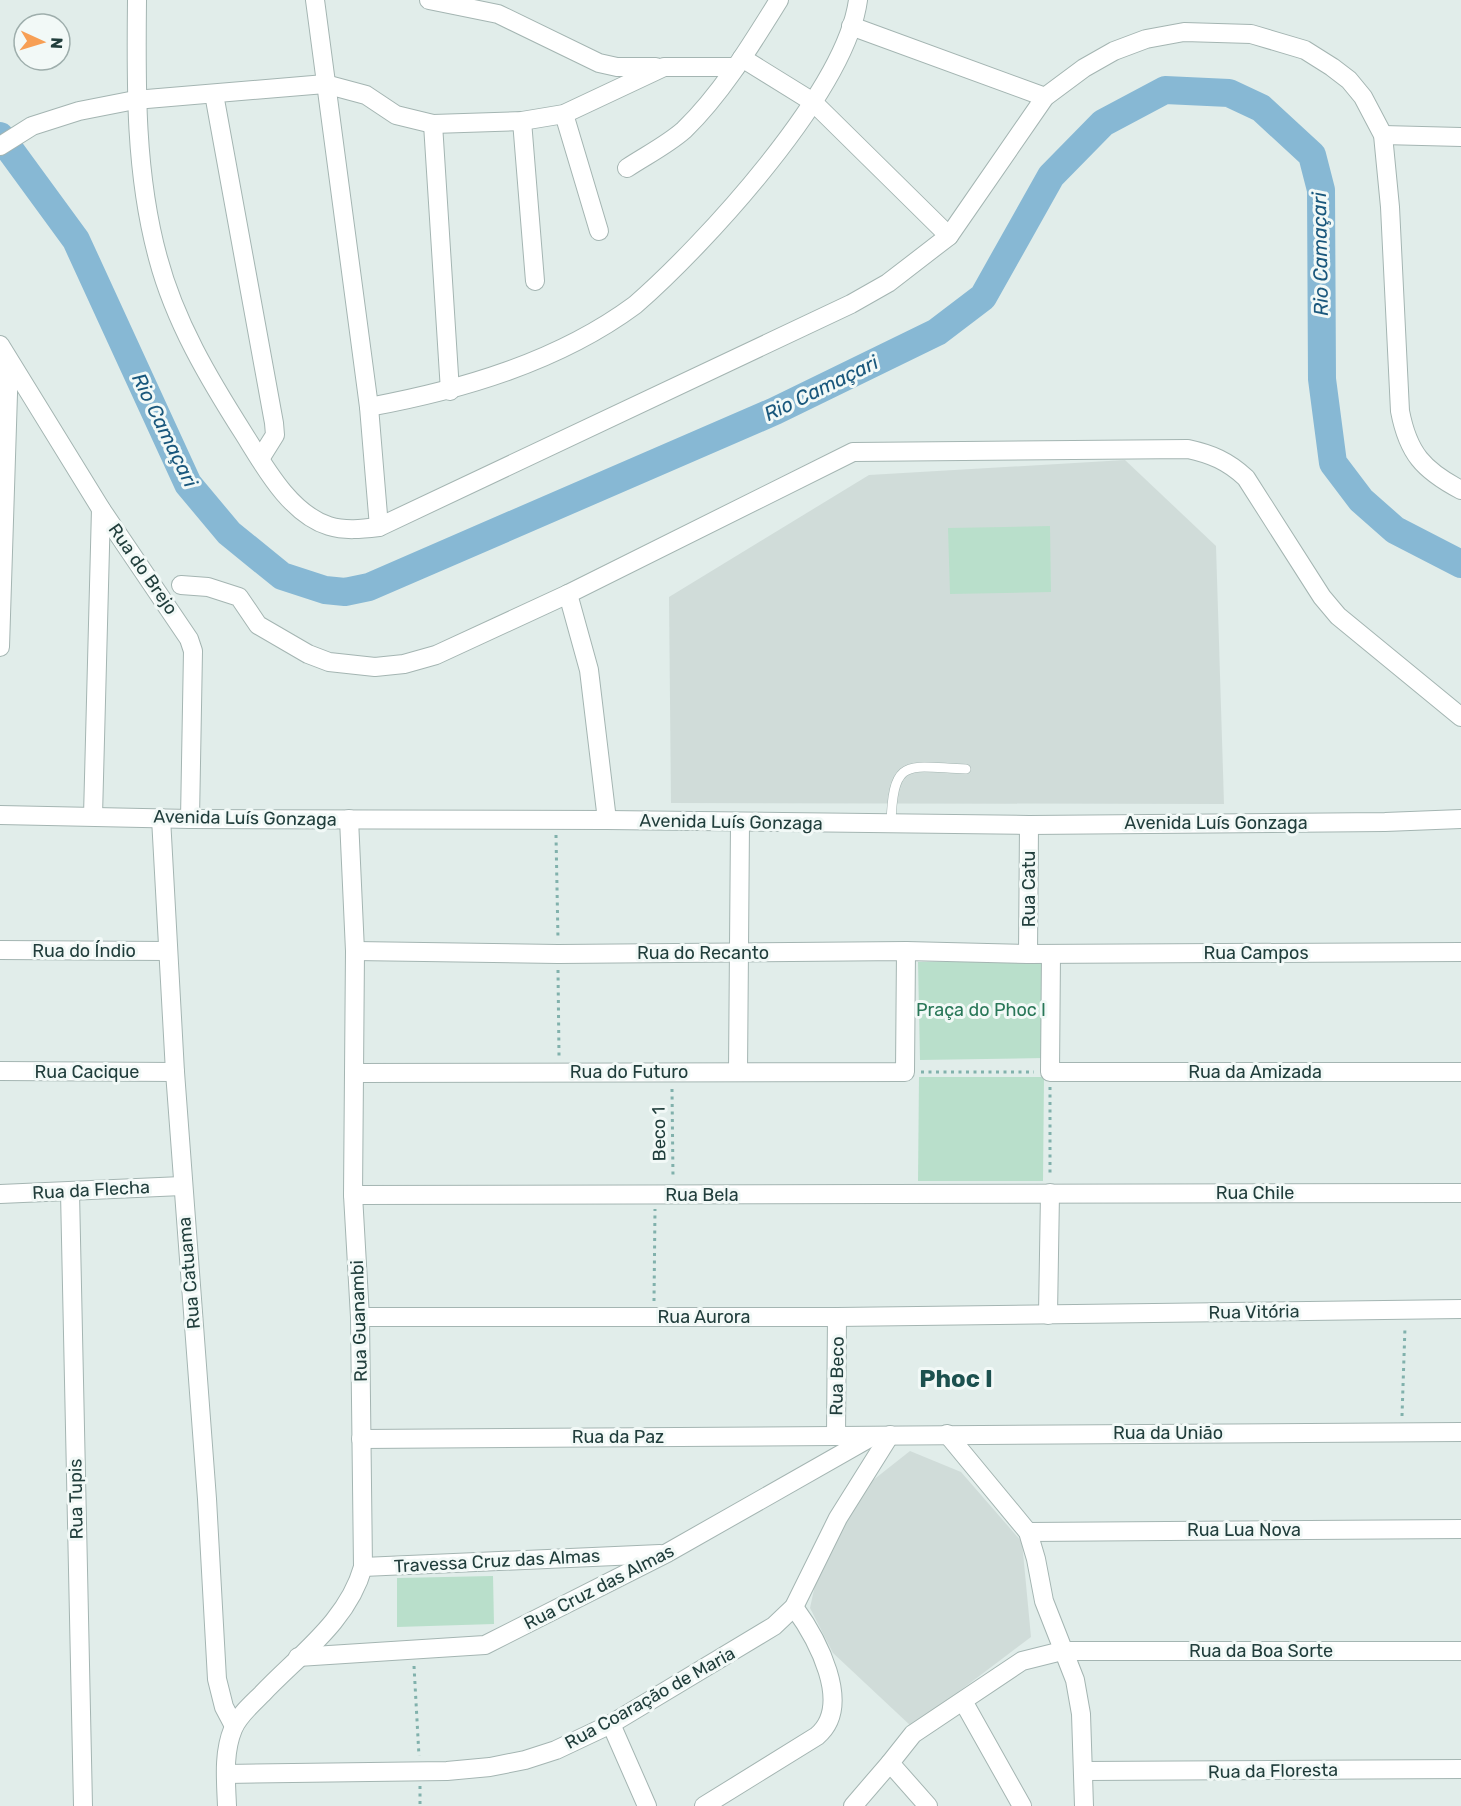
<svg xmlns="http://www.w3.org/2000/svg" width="1461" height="1806" font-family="Rubik,sans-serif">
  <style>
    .built { fill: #d0dcd9 }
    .green { fill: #b9dfcb }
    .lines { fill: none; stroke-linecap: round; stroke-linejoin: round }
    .river { stroke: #87b8d4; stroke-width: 28 }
    .service-casing { stroke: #a4b5b2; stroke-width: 10 }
    .minor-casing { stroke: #a4b5b2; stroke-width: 20 }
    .tertiary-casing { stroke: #a4b5b2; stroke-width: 20 }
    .path { stroke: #81b1ac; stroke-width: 3; stroke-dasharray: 3 4.5; stroke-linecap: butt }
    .service { stroke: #fff; stroke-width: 9 }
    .minor { stroke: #fff; stroke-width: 18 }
    .tertiary { stroke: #fff; stroke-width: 18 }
    .labels { text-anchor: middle; stroke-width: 6; stroke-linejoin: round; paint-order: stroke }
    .street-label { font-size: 18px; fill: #213e3c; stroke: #f2f9f7 }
    .park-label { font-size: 18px; fill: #297758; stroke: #f2f9f7 }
    .water-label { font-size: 20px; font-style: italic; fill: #19577c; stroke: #f2f9f7 }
    .district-label { font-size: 24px; font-weight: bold; fill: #1c514f; stroke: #f2f9f7 }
  </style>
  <rect width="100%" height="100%" fill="#e1edea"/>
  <g class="built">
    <path d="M 1125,460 L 1216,546 L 1224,804 L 671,803 L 669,597 L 869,475 Z"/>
    <path d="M 910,1451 L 961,1472 L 1022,1542 L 1031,1637 L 912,1727 L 833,1653 L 810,1608 L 818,1571 L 858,1492 Z"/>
  </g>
  <g class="green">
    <path d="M 1050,526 L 1051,592 L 950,594 L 948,528 Z"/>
    <path d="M 1043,961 L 1044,1058 L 920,1060 L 918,962 Z"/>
    <path d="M 919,1077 L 1044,1077 L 1043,1181 L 918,1181 Z"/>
    <path d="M 493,1576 L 494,1624 L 397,1627 L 397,1578 Z"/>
  </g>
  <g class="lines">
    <path class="river" d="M 0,136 L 76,240 L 188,484 L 229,533 L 282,576 L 325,590 L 345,592 L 369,587 L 775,411 L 937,332 L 983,297 L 1051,176 L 1103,123 L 1165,90 L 1229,93 L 1261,108 L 1312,155 L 1321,190 L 1322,379 L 1333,463 L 1361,500 L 1395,530 L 1461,564"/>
    <g class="service-casing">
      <path id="service" d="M 891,824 C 893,755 908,767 966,769"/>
    </g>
    <g class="minor-casing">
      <g id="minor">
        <path d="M 137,0 C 136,86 135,174 158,258 C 175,322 209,379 244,434 C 264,466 290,514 329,526 C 345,531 362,529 379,527 L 851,304 L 888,283 L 949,236 L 1045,97 L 1084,68 L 1114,51 L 1146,39 L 1184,32 L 1251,34 L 1305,50 L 1332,67 L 1349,80 L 1363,97 L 1383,135 L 1390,207 L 1400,411 C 1408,453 1423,470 1461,490"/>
        <path d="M 315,0 L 369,407 L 379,527"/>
        <path d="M 429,0 L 498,14 L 599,63 L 617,67 L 656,67"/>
        <path d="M 851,26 L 1045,97"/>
        <path d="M 742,58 L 813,102 L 949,236"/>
        <path d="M 214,94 L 274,423 L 275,435 L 260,459"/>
        <path d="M 564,114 L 599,231"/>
        <path d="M 522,121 L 535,281"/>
        <path d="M 433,124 L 450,391"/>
        <path d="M 1383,135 L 1461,137"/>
        <path d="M 0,146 L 32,126 L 79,111 L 135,100 L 325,84 L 366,95 L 396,115 L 433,124 L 522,121 L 564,114 L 664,67 L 736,67"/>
        <path d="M 627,168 C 645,156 667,145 684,130 C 722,93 751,45 779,0"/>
        <path d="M 0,345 L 101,509 L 189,639 L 193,651 L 190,819"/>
        <path d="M 369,407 C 461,390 558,362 635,305 C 704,245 846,91 858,0"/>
        <path d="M 181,585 L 208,587 L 239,597 L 258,625 L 308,654 L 329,662 L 375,667 L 404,664 L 436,655 L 568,594 L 853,452 L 1188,449 C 1211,454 1228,461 1246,478 L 1322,597 L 1338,616 L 1461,717"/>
        <path d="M 568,594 L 589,670 L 607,820"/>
        <path d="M 0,647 L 9,362"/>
        <path d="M 93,816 L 101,509"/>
        <path d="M 161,818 L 175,1072 L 207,1499 L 217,1679 L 224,1707 L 234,1726"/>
        <path d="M 0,950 L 168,951"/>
        <path d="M 355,951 L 558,954 L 906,951 L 1028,954 L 1461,952"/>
        <path d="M 1028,954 L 1029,825"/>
        <path d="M 1051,954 L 1050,1072 L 1461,1072"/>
        <path d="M 0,1071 L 175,1072"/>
        <path d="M 738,1072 L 740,823"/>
        <path d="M 354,1073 L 905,1072 L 906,951"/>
        <path d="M 70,1192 L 83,1806"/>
        <path d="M 0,1194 L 182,1186"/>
        <path d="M 353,1195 L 1461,1193"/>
        <path d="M 1048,1315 L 1050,1193"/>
        <path d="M 360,1317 L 837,1317 L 1461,1309"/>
        <path d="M 947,1434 L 1028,1532 L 1036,1559 L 1044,1601 L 1075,1680 L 1081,1714 L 1084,1806"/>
        <path d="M 836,1435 L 837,1317"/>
        <path d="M 361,1439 L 1461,1432"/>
        <path d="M 1028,1532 L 1461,1529"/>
        <path d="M 363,1567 L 660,1554"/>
        <path d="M 298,1657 L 485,1645 L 667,1553 L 873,1436"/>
        <path d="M 963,1701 L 1022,1806"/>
        <path d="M 611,1724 L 647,1806"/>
        <path d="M 890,1763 L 913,1734 L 1022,1661 L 1062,1651 L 1461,1651"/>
        <path d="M 1084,1771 L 1461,1769"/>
        <path d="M 226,1774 L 447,1771 L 490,1767 L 525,1760 L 556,1750 L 611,1724 L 774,1626 L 794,1607 L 838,1518 L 890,1435"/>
        <path d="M 704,1806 L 817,1736 C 854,1705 816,1637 794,1607"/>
        <path d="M 853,1806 L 890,1763 L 928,1806"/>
      </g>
    </g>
    <g class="tertiary-casing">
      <g id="tertiary">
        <path d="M 0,815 L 190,819 L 607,820 L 1029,825 L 1385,822 L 1461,819"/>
        <path d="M 227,1806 C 226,1781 223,1753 233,1729 C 238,1716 252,1704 262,1694 C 299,1655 348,1621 363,1567 L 360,1317 L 353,1195 L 355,951 L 349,819"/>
      </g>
    </g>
    <g class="path">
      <path d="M 556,835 L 558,939"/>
      <path d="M 558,970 L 559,1056"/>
      <path d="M 921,1072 L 1034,1072"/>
      <path d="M 1050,1087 L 1050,1176"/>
      <path d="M 672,1089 L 673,1178"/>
      <path d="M 654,1301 L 655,1209"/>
      <path d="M 1402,1416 L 1405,1327"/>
      <path d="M 414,1666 L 419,1756"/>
      <path d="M 420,1786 L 420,1806"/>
    </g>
    <use href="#service" class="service"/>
    <use href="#minor" class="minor"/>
    <use href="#tertiary" class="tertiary"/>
  </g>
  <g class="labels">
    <g class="street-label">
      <text transform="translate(143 569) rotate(55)" y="6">Rua do Brejo</text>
      <text transform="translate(245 818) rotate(1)" y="6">Avenida Luís Gonzaga</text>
      <text transform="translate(731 822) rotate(1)" y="6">Avenida Luís Gonzaga</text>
      <text x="1216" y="829">Avenida Luís Gonzaga</text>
      <text transform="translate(1029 889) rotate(-90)" y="6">Rua Catu</text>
      <text x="84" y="957">Rua do Índio</text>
      <text x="703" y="959">Rua do Recanto</text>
      <text x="1256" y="959">Rua Campos</text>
      <text x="87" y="1078">Rua Cacique</text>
      <text x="629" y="1078">Rua do Futuro</text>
      <text x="1255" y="1078">Rua da Amizada</text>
      <text transform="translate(659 1134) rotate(-91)" y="6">Beco 1</text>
      <text transform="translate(91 1190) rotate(-3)" y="6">Rua da Flecha</text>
      <text x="1255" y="1199">Rua Chile</text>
      <text x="702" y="1201">Rua Bela</text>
      <text transform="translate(189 1273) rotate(-95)" y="6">Rua Catuama</text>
      <text transform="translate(1254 1312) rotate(-1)" y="6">Rua Vitória</text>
      <text x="704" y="1323">Rua Aurora</text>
      <text transform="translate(359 1321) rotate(-92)" y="6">Rua Guanambi</text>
      <text transform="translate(837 1376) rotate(-89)" y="6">Rua Beco</text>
      <text x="1168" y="1439">Rua da União</text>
      <text x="618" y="1443">Rua da Paz</text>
      <text transform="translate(76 1499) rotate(-91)" y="6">Rua Tupis</text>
      <text x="1244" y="1536">Rua Lua Nova</text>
      <text transform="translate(497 1561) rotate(-3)" y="6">Travessa Cruz das Almas</text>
      <text transform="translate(599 1587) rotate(-27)" y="6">Rua Cruz das Almas</text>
      <text x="1261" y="1657">Rua da Boa Sorte</text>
      <text transform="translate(650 1698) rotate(-29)" y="6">Rua Coaração de Maria</text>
      <text transform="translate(1273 1771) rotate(-1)" y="6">Rua da Floresta</text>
    </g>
    <g class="park-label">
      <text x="981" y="1016">Praça do Phoc I</text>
    </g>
    <g class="water-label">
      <text transform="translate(1320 254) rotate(-91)" y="7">Rio Camaçari</text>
      <text transform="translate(821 388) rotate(-26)" y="7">Rio Camaçari</text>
      <text transform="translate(165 430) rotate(64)" y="7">Rio Camaçari</text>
    </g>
    <g class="district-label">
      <text x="956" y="1387">Phoc I</text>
    </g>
  </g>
  <g transform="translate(42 42) rotate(94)"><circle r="28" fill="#f2f9f7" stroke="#9eaeac" stroke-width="1.5"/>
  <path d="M0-4.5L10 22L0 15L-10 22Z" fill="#f79f55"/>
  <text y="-9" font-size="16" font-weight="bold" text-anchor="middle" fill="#213e3c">N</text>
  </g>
</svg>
